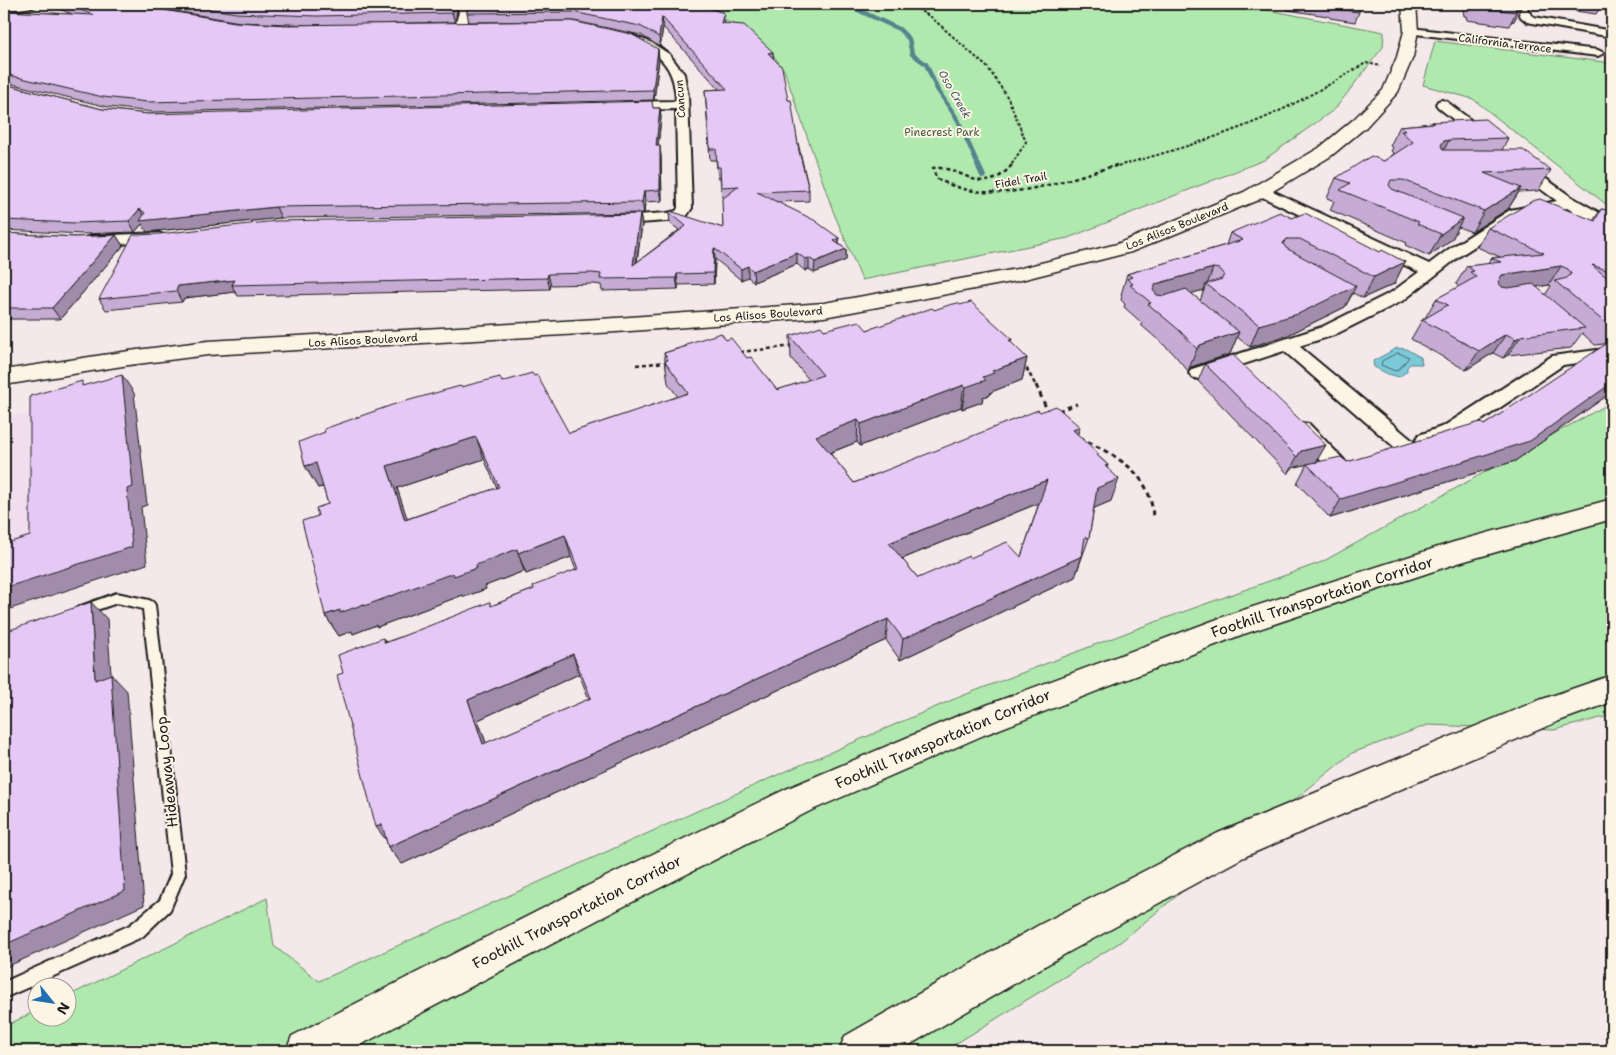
<svg xmlns="http://www.w3.org/2000/svg" width="1616" height="1055" font-family="'Shantell Sans',sans-serif">
  <style>
    .built { fill: #f0deee }
    .green { fill: #afe9ae; stroke: #668265 }
    .water { fill: #7ccad9; stroke: #56848d }
    .lines { fill: none; stroke-linecap: round; stroke-linejoin: round }
    .shore { stroke: #426268; stroke-width: 1 }
    .stream-far1 { stroke: #56848d; stroke-width: 4.5 }
    .stream { stroke: #56848d; stroke-width: 5.5 }
    .lane-casing { stroke: #1c1c1c; stroke-width: 4 }
    .street-casing { stroke: #1c1c1c; stroke-width: 4 }
    .secondary-casing { stroke: #1c1c1c; stroke-width: 3 }
    .highway-casing { stroke: #1c1c1c; stroke-width: 3 }
    .path-far2 { stroke: #1c1c1c; stroke-width: 2; stroke-dasharray: 3 2; stroke-linecap: butt }
    .path-far1 { stroke: #1c1c1c; stroke-width: 2.5; stroke-dasharray: 4 3; stroke-linecap: butt }
    .path { stroke: #1c1c1c; stroke-width: 3; stroke-dasharray: 5 4; stroke-linecap: butt }
    .lane { fill: #fcf5e5; fill-rule: evenodd }
    .street { fill: #fcf5e5; fill-rule: evenodd }
    .secondary { fill: #fcf5e5; fill-rule: evenodd }
    .highway { fill: #fcf5e5; fill-rule: evenodd }
    .wall { fill: #c6acd4; stroke: #1c1c1c; fill-rule: evenodd }
    .shaded-wall { fill: #a18cac; stroke: #1c1c1c }
    .building { fill: #e6c8f6; stroke: #1c1c1c; fill-rule: evenodd }
    .labels { text-anchor: middle; stroke-width: 4; stroke-linejoin: round; paint-order: stroke }
    .far-street-label { font-size: 11px; fill: #1c1c1c; stroke: #fcf5e5 }
    .far-water-label { font-size: 11px; font-style: italic; fill: #3e595e; stroke: #fcf5e5 }
    .far-park-label { font-size: 11px; fill: #485a48; stroke: #fcf5e5 }
    .near-street-label { font-size: 15px; fill: #1c1c1c; stroke: #fcf5e5 }
  </style>
  <rect width="100%" height="100%" fill="#f5e8ea"/>
  <filter id="ink" filterUnits="userSpaceOnUse"><feTurbulence type="fractalNoise" baseFrequency=".02" numOctaves="2"/><feDisplacementMap in="SourceGraphic" scale="10" xChannelSelector="R" yChannelSelector="G"/><feConvolveMatrix kernelMatrix="1 2 1 2 8 2 1 2 1" color-interpolation-filters="sRGB"/></filter>
  <g filter="url(#ink)">
    <path class="built" d="M 38,413 L 38,540 L 4,551 L 4,416 Z"/>
    <g class="green">
      <path d="M 684,4 L 1161,4 L 1190,7 L 1198,4 L 1236,4 L 1384,32 L 1383,47 L 1335,109 L 1264,160 L 1068,238 L 862,280 L 833,211 L 784,70 L 768,48 L 743,28 Z"/>
      <path d="M 1435,41 L 1612,63 L 1612,209 L 1473,99 L 1423,85 Z"/>
      <path d="M 1612,402 L 1612,715 L 1554,730 L 1428,725 L 1352,753 L 1119,943 L 944,1051 L 4,1051 L 4,1027 L 37,1010 L 38,1018 L 68,1018 L 68,996 L 267,898 L 274,946 L 319,981 L 775,776 L 959,697 L 1144,626 L 1322,562 Z"/>
    </g>
    <path class="water" d="M 1397,348 L 1406,349 L 1420,357 L 1422,364 L 1410,364 L 1407,367 L 1407,371 L 1399,377 L 1388,374 L 1374,367 L 1373,361 Z"/>
    <g class="lines">
      <path class="shore" d="M 1398,353 L 1409,357 L 1400,368 L 1395,371 L 1381,365 L 1382,361 Z"/>
      <path class="stream-far1" d="M 845,4 L 899,29 L 909,39 L 912,54 L 926,64 L 937,89 L 958,120 L 979,167"/>
      <path class="stream" d="M 978,165 L 983,176"/>
      <g class="lane-casing">
        <path id="lane" d="M 117,593 L 149,600 L 153,602 L 155,605 L 185,874 L 170,910 L 142,937 L 4,998 L 4,982 L 130,925 L 160,900 L 171,874 L 143,609 L 117,603 L 82,615 L 78,613 L 76,610 L 78,607 Z"/>
      </g>
      <g class="street-casing">
        <g id="street">
          <path d="M 12,4 L 38,4 L 33,7 L 4,11 L 4,5 Z"/>
          <path d="M 457,4 L 467,4 L 469,12 L 467,26 L 461,29 L 455,26 L 459,12 Z"/>
          <path d="M 1515,4 L 1525,4 L 1531,15 L 1534,17 L 1612,31 L 1612,37 L 1527,22 L 1521,17 Z"/>
          <path d="M 1411,28 L 1598,50 L 1604,53 L 1598,56 L 1407,33 L 1405,31 L 1407,29 Z"/>
          <path d="M 632,35 L 652,43 L 669,54 L 684,74 L 688,96 L 692,208 L 686,217 L 667,221 L 611,225 L 606,223 L 603,220 L 606,217 L 667,213 L 676,211 L 678,208 L 676,109 L 624,110 L 618,106 L 624,102 L 676,101 C 675,75 667,59 643,47 C 638,44 631,43 626,38 L 628,36 Z"/>
          <path d="M 1442,100 L 1446,101 L 1490,135 L 1492,138 L 1490,141 L 1480,141 L 1438,107 L 1436,104 L 1438,101 Z"/>
          <path d="M 1520,163 L 1525,164 L 1570,196 L 1612,220 L 1612,230 L 1594,223 L 1567,208 L 1520,217 L 1461,255 L 1404,300 L 1334,335 L 1299,346 L 1413,441 L 1416,446 L 1413,451 L 1406,453 L 1399,451 L 1284,351 L 1198,379 L 1192,377 L 1189,373 L 1192,369 L 1322,327 L 1392,292 L 1419,272 L 1254,193 L 1252,190 L 1254,187 L 1264,187 L 1429,264 L 1449,249 L 1510,210 L 1557,201 L 1515,170 L 1513,167 L 1515,164 Z"/>
          <path d="M 159,233 L 164,235 L 167,238 L 164,241 L 90,246 L 85,244 L 82,241 L 85,238 L 90,236 Z"/>
          <path d="M 1612,348 L 1612,358 L 1563,365 L 1458,436 L 1426,447 L 1419,445 L 1416,440 L 1419,435 L 1444,426 L 1552,356 Z"/>
          <path d="M 1302,423 L 1309,424 L 1344,460 L 1347,465 L 1344,470 L 1337,472 L 1330,470 L 1295,434 L 1292,429 L 1295,424 Z"/>
        </g>
      </g>
      <g class="secondary-casing">
        <path id="secondary" d="M 1402,4 L 1416,4 L 1418,31 L 1413,57 L 1398,92 L 1366,127 L 1331,156 L 1258,200 L 1131,252 L 1017,281 L 824,317 L 616,332 L 208,355 L 129,365 L 4,385 L 4,370 L 129,351 L 208,341 L 616,318 L 824,303 L 1017,269 L 1117,244 L 1244,192 L 1319,148 L 1354,119 L 1383,90 L 1397,57 L 1404,31 Z"/>
      </g>
      <g class="highway-casing">
        <g id="highway">
          <path d="M 1612,499 L 1612,519 L 1458,563 L 1241,635 L 984,735 L 810,811 L 607,915 L 349,1051 L 286,1051 L 292,1036 L 581,889 L 786,789 L 960,715 L 1231,614 L 1454,542 Z"/>
          <path d="M 1612,675 L 1612,702 L 1559,721 L 1244,857 L 1067,953 L 899,1051 L 839,1051 L 845,1036 L 1039,925 L 1218,833 L 1537,701 Z"/>
        </g>
      </g>
      <g class="path-far2">
        <path d="M 908,4 L 931,17 L 988,68 L 1008,98 L 1026,142 L 1010,167"/>
        <path d="M 1113,167 C 1163,154 1214,139 1262,119 C 1298,103 1332,83 1366,63 L 1381,66"/>
      </g>
      <g class="path-far1">
        <path d="M 1012,165 C 980,201 965,165 933,168 L 936,178 C 993,210 1060,181 1117,165"/>
        <path d="M 740,352 L 794,346"/>
        <path d="M 1023,362 L 1036,386"/>
        <path d="M 636,365 L 667,362"/>
      </g>
      <g class="path">
        <path d="M 1036,385 L 1048,412"/>
        <path d="M 1058,411 L 1077,404"/>
        <path d="M 1080,437 C 1117,458 1152,471 1153,519"/>
      </g>
      <use href="#lane" class="lane"/>
      <use href="#street" class="street"/>
      <use href="#secondary" class="secondary"/>
      <use href="#highway" class="highway"/>
    </g>
    <g class="wall">
      <path d="M 46,4 L 456,4 L 457,12 L 455,22 L 367,24 L 658,49 L 659,59 L 654,100 L 153,112 L 108,107 L 4,82 L 4,83 L 4,11 L 72,14 ZM 129,4 L 139,5 L 240,22 L 311,25 L 287,25 L 235,22 Z"/>
      <path d="M 468,4 L 697,4 L 724,13 L 724,23 L 774,59 L 788,100 L 809,190 L 809,201 L 777,202 L 839,238 L 839,244 L 846,249 L 846,260 L 814,273 L 809,269 L 805,271 L 797,264 L 754,282 L 748,277 L 741,280 L 715,259 L 714,284 L 678,285 L 678,289 L 602,291 L 601,285 L 594,284 L 551,285 L 550,289 L 238,296 L 235,292 L 184,298 L 182,302 L 106,310 L 99,299 L 640,214 L 642,225 L 637,262 L 679,230 L 670,223 L 669,212 L 723,228 L 723,198 L 722,198 L 720,177 L 718,178 L 716,160 L 710,160 L 705,90 L 719,89 L 663,27 L 660,47 L 641,35 L 574,21 L 469,22 L 467,13 Z"/>
      <path d="M 1287,4 L 1360,4 L 1359,7 L 1359,12 L 1355,22 L 1330,18 L 1328,16 L 1287,10 Z"/>
      <path d="M 1462,4 L 1520,4 L 1514,21 L 1511,22 L 1509,26 L 1467,20 L 1466,16 L 1464,16 Z"/>
      <path d="M 1574,4 L 1612,4 L 1612,11 L 1599,9 L 1596,14 L 1575,11 L 1575,4 Z"/>
      <path d="M 4,84 L 102,109 L 148,114 L 660,108 L 661,118 L 658,146 L 661,156 L 662,201 L 645,202 L 644,213 L 281,218 L 147,232 L 142,224 L 135,232 L 82,234 L 4,230 Z"/>
      <path d="M 1432,122 L 1508,138 L 1502,150 L 1551,170 L 1538,191 L 1519,192 L 1508,209 L 1472,232 L 1458,227 L 1452,239 L 1429,256 L 1405,245 L 1407,243 L 1330,210 L 1334,201 L 1327,198 L 1336,178 L 1384,161 L 1394,154 L 1391,151 L 1393,148 L 1390,146 L 1400,126 L 1432,123 Z"/>
      <path d="M 1601,209 L 1612,211 L 1612,392 L 1515,461 L 1330,518 L 1297,483 L 1307,464 L 1347,462 L 1484,425 L 1612,343 L 1595,345 L 1582,333 L 1571,348 L 1508,355 L 1503,358 L 1493,353 L 1466,370 L 1411,339 L 1422,320 L 1425,318 L 1436,299 L 1459,287 L 1456,284 L 1467,266 L 1488,264 L 1491,258 L 1500,257 L 1477,247 L 1488,228 L 1593,221 ZM 1549,285 L 1551,286 L 1545,295 L 1536,287 Z"/>
      <path d="M 1292,218 L 1405,262 L 1394,284 L 1363,298 L 1353,293 L 1345,307 L 1288,335 L 1250,347 L 1237,337 L 1230,354 L 1191,367 L 1188,371 L 1172,352 L 1141,325 L 1142,323 L 1124,307 L 1125,304 L 1121,300 L 1122,296 L 1121,295 L 1127,274 L 1226,245 L 1230,233 ZM 1204,290 L 1200,301 L 1191,293 Z"/>
      <path d="M 4,233 L 75,237 L 116,235 L 123,246 L 60,319 L 4,319 Z"/>
      <path d="M 934,310 L 1012,339 L 1011,342 L 1027,358 L 1022,380 L 991,392 L 990,395 L 983,397 L 982,402 L 962,409 L 961,407 L 860,446 L 857,442 L 830,453 L 854,483 L 1040,412 L 1077,434 L 1098,456 L 1108,465 L 1107,467 L 1111,501 L 1094,508 L 1089,538 L 1075,577 L 900,660 L 886,640 L 402,864 L 388,847 L 343,673 L 383,638 L 386,642 L 491,606 L 534,589 L 576,570 L 571,557 L 526,574 L 524,571 L 485,586 L 486,589 L 464,597 L 463,595 L 377,627 L 376,625 L 353,634 L 352,631 L 339,636 L 325,615 L 318,516 L 328,504 L 323,487 L 318,488 L 305,466 L 461,387 L 502,382 L 569,433 L 678,397 L 668,383 L 664,353 L 686,346 L 686,344 L 726,340 L 747,358 L 777,390 L 809,380 L 791,358 L 790,336 L 824,330 L 867,330 ZM 484,459 L 497,488 L 407,519 L 397,488 ZM 1039,503 L 1021,557 L 918,578 L 902,559 ZM 579,674 L 589,699 L 486,743 L 478,720 Z"/>
      <path d="M 1205,364 L 1316,462 L 1292,468 L 1288,474 L 1198,381 Z"/>
    </g>
    <g class="shaded-wall">
      <path d="M 454,4 L 456,4 L 457,12 L 455,22 L 452,13 Z"/>
      <path d="M 1521,8 L 1514,21 L 1511,22 L 1516,12 L 1515,9 Z"/>
      <path d="M 724,13 L 725,22 L 721,33 L 721,23 Z"/>
      <path d="M 662,17 L 663,27 L 660,47 L 659,37 Z"/>
      <path d="M 658,49 L 659,59 L 654,100 L 653,90 Z"/>
      <path d="M 773,52 L 774,62 L 768,53 Z"/>
      <path d="M 660,108 L 661,118 L 657,156 L 656,146 Z"/>
      <path d="M 1449,140 L 1439,160 L 1441,145 L 1444,141 Z"/>
      <path d="M 660,146 L 661,156 L 662,201 L 660,190 Z"/>
      <path d="M 1521,188 L 1508,209 L 1472,232 L 1484,211 Z"/>
      <path d="M 644,191 L 645,202 L 644,213 L 642,202 Z"/>
      <path d="M 276,207 L 281,218 L 147,232 L 142,224 L 135,232 L 129,221 L 140,209 L 146,220 Z"/>
      <path d="M 640,214 L 642,225 L 634,276 L 633,265 Z"/>
      <path d="M 1463,218 L 1452,239 L 1429,256 L 1441,234 Z"/>
      <path d="M 116,235 L 123,246 L 60,319 L 52,308 Z"/>
      <path d="M 839,238 L 839,249 L 834,241 Z"/>
      <path d="M 714,248 L 715,259 L 714,284 L 713,273 Z"/>
      <path d="M 846,249 L 846,260 L 814,273 L 815,262 Z"/>
      <path d="M 797,253 L 797,264 L 754,282 L 753,271 Z"/>
      <path d="M 809,258 L 809,269 L 805,271 L 805,259 Z"/>
      <path d="M 1405,262 L 1394,284 L 1363,298 L 1374,277 Z"/>
      <path d="M 748,266 L 748,277 L 741,280 L 741,269 Z"/>
      <path d="M 1561,266 L 1549,285 L 1490,294 L 1502,275 Z"/>
      <path d="M 1213,268 L 1207,285 L 1206,284 L 1204,290 L 1150,305 L 1153,290 L 1156,284 Z"/>
      <path d="M 548,274 L 551,285 L 550,289 L 547,278 Z"/>
      <path d="M 677,274 L 678,285 L 678,289 L 676,278 Z"/>
      <path d="M 235,280 L 232,285 L 235,292 L 184,298 L 182,302 L 176,291 L 178,286 Z"/>
      <path d="M 1356,286 L 1345,307 L 1288,335 L 1250,347 L 1259,325 Z"/>
      <path d="M 1239,332 L 1230,354 L 1191,367 L 1188,371 L 1197,349 L 1200,345 Z"/>
      <path d="M 1506,334 L 1493,353 L 1466,370 L 1479,351 Z"/>
      <path d="M 1521,336 L 1508,355 L 1503,358 L 1516,339 Z"/>
      <path d="M 1027,358 L 1022,380 L 991,392 L 990,395 L 983,397 L 982,402 L 962,409 L 966,387 L 992,371 Z"/>
      <path d="M 122,375 L 134,393 L 147,505 L 141,507 L 147,564 L 4,611 L 4,588 L 127,489 Z"/>
      <path d="M 1612,383 L 1612,392 L 1515,461 L 1330,518 L 1341,499 Z"/>
      <path d="M 964,385 L 961,407 L 860,446 L 861,424 Z"/>
      <path d="M 858,420 L 857,442 L 816,458 L 816,436 Z"/>
      <path d="M 1080,427 L 1073,449 L 1073,430 Z"/>
      <path d="M 476,437 L 484,459 L 397,488 L 415,542 L 405,520 L 387,466 Z"/>
      <path d="M 1326,445 L 1316,462 L 1292,468 L 1288,474 L 1297,457 L 1301,451 Z"/>
      <path d="M 316,463 L 328,485 L 318,488 L 305,466 Z"/>
      <path d="M 1108,465 L 1101,486 L 1119,479 L 1111,501 L 1090,510 L 1105,466 Z"/>
      <path d="M 1047,480 L 1041,502 L 887,565 L 889,543 Z"/>
      <path d="M 565,535 L 571,557 L 526,574 L 518,553 Z"/>
      <path d="M 517,549 L 524,571 L 485,586 L 486,589 L 464,597 L 463,595 L 377,627 L 376,625 L 353,634 L 352,631 L 339,636 L 325,615 L 340,610 L 364,604 Z"/>
      <path d="M 1082,556 L 1075,577 L 900,660 L 903,639 Z"/>
      <path d="M 91,602 L 107,619 L 111,674 L 127,691 L 144,905 L 4,968 L 4,945 L 95,680 Z"/>
      <path d="M 888,619 L 886,640 L 402,864 L 388,847 Z"/>
      <path d="M 573,654 L 579,674 L 478,720 L 493,763 L 483,744 L 468,700 Z"/>
      <path d="M 382,824 L 390,845 L 376,827 Z"/>
    </g>
    <g class="building">
      <path d="M 65,4 L 128,4 L 235,22 L 287,25 L 572,21 L 631,34 L 658,49 L 653,90 L 148,102 L 103,97 L 4,74 L 4,11 L 94,15 Z"/>
      <path d="M 183,4 L 454,4 L 452,13 L 317,16 L 236,13 Z"/>
      <path d="M 468,4 L 697,4 L 724,13 L 721,23 L 744,25 L 773,52 L 768,53 L 782,67 L 788,100 L 791,100 L 799,151 L 809,190 L 757,192 L 814,220 L 839,238 L 834,241 L 846,249 L 815,262 L 809,258 L 805,259 L 797,253 L 753,271 L 748,266 L 741,269 L 714,248 L 713,273 L 677,274 L 676,278 L 600,279 L 601,274 L 592,273 L 548,274 L 547,278 L 232,285 L 235,280 L 178,286 L 176,291 L 99,299 L 133,235 L 159,234 L 276,221 L 640,214 L 633,265 L 686,226 L 669,212 L 670,211 L 723,228 L 722,199 L 739,186 L 721,187 L 720,167 L 717,167 L 716,149 L 710,149 L 705,90 L 727,89 L 662,17 L 659,37 L 640,26 L 573,12 L 467,13 Z"/>
      <path d="M 1312,4 L 1359,4 L 1359,12 L 1334,9 L 1332,7 Z"/>
      <path d="M 1472,4 L 1520,4 L 1521,8 L 1515,9 L 1516,12 L 1473,7 Z"/>
      <path d="M 4,84 L 102,109 L 148,114 L 652,101 L 653,108 L 660,108 L 656,146 L 660,146 L 660,190 L 644,191 L 642,202 L 276,207 L 140,221 L 145,213 L 140,209 L 129,221 L 75,223 L 4,220 Z"/>
      <path d="M 1485,119 L 1508,138 L 1449,140 L 1444,141 L 1441,145 L 1443,150 L 1523,150 L 1551,170 L 1484,173 L 1521,188 L 1484,211 L 1403,180 L 1391,180 L 1389,185 L 1392,189 L 1463,218 L 1441,234 L 1417,224 L 1419,222 L 1340,190 L 1350,183 L 1336,178 L 1371,156 L 1384,161 L 1413,142 L 1401,131 L 1405,131 L 1400,126 L 1434,123 L 1432,122 Z"/>
      <path d="M 1540,199 L 1595,221 L 1601,209 L 1612,211 L 1612,272 L 1592,265 L 1612,282 L 1612,325 L 1609,326 L 1555,281 L 1567,278 L 1571,274 L 1568,269 L 1561,266 L 1502,275 L 1498,282 L 1502,287 L 1508,288 L 1533,284 L 1585,328 L 1521,336 L 1516,339 L 1506,334 L 1479,351 L 1422,320 L 1448,305 L 1436,299 L 1476,277 L 1470,272 L 1474,271 L 1467,266 L 1501,262 L 1491,258 L 1544,253 L 1488,228 L 1532,201 Z"/>
      <path d="M 1280,212 L 1292,218 L 1305,213 L 1380,252 L 1382,250 L 1405,262 L 1374,277 L 1300,239 L 1287,239 L 1283,243 L 1286,248 L 1356,286 L 1298,314 L 1259,325 L 1206,284 L 1222,279 L 1224,274 L 1220,269 L 1213,268 L 1156,284 L 1153,290 L 1157,295 L 1164,296 L 1186,289 L 1239,332 L 1200,345 L 1197,349 L 1179,330 L 1148,304 L 1151,303 L 1130,285 L 1133,284 L 1127,279 L 1132,277 L 1127,274 L 1243,240 L 1230,233 Z"/>
      <path d="M 4,233 L 75,237 L 116,235 L 52,308 L 4,308 Z"/>
      <path d="M 971,302 L 1012,339 L 1009,340 L 1027,358 L 992,371 L 994,373 L 983,377 L 986,380 L 966,387 L 964,385 L 861,424 L 858,420 L 816,436 L 854,483 L 1038,410 L 1040,412 L 1056,406 L 1080,427 L 1073,430 L 1099,454 L 1097,455 L 1108,465 L 1105,466 L 1119,479 L 1097,488 L 1089,538 L 1085,537 L 1082,556 L 903,639 L 888,619 L 388,847 L 382,824 L 376,827 L 337,675 L 343,673 L 338,655 L 383,638 L 385,643 L 490,602 L 491,606 L 534,589 L 533,586 L 578,569 L 565,535 L 518,553 L 517,549 L 476,565 L 477,568 L 454,576 L 453,573 L 364,606 L 364,604 L 340,613 L 340,610 L 325,615 L 302,521 L 318,516 L 316,508 L 328,504 L 316,463 L 305,466 L 299,442 L 325,432 L 324,429 L 392,405 L 460,386 L 461,387 L 500,377 L 502,382 L 532,373 L 534,376 L 537,375 L 569,433 L 688,393 L 665,361 L 668,360 L 664,353 L 687,346 L 686,344 L 721,333 L 726,340 L 731,338 L 747,358 L 751,357 L 777,390 L 823,375 L 790,336 L 821,326 L 824,330 L 859,321 L 867,330 L 932,308 L 934,310 L 949,305 L 958,303 L 960,305 ZM 476,437 L 499,487 L 405,520 L 387,466 ZM 1047,480 L 1021,557 L 1007,542 L 970,558 L 969,556 L 918,578 L 889,543 ZM 573,654 L 591,698 L 483,744 L 468,700 Z"/>
      <path d="M 1612,343 L 1612,383 L 1530,441 L 1341,499 L 1307,464 L 1341,457 L 1347,462 L 1480,422 L 1484,425 L 1606,344 Z"/>
      <path d="M 1233,355 L 1326,445 L 1301,451 L 1297,457 L 1205,364 Z"/>
      <path d="M 122,375 L 133,487 L 127,489 L 132,547 L 4,588 L 4,544 L 30,536 L 30,396 L 82,381 L 82,386 Z"/>
      <path d="M 91,602 L 95,680 L 111,674 L 125,891 L 4,945 L 4,632 Z"/>
    </g>
  </g>
  <g class="labels">
    <g class="far-street-label">
      <text transform="translate(1505 43) rotate(7)" y="4">California Terrace</text>
      <text transform="translate(680 99) rotate(-94)" y="4">Cancun</text>
      <text transform="translate(1021 180) rotate(-10)" y="4">Fidel Trail</text>
      <text transform="translate(1177 226) rotate(-22)" y="4">Los Alisos Boulevard</text>
      <text transform="translate(768 314) rotate(-4)" y="4">Los Alisos Boulevard</text>
      <text transform="translate(363 340) rotate(-3)" y="4">Los Alisos Boulevard</text>
    </g>
    <g class="far-water-label">
      <text transform="translate(955 94) rotate(60)" y="4">Oso Creek</text>
    </g>
    <g class="far-park-label">
      <text x="942" y="136">Pinecrest Park</text>
    </g>
    <g class="near-street-label">
      <text transform="translate(1322 597) rotate(-18)" y="5">Foothill Transportation Corridor</text>
      <text transform="translate(943 739) rotate(-23)" y="5">Foothill Transportation Corridor</text>
      <text transform="translate(167 772) rotate(-96)" y="5">Hideaway Loop</text>
      <text transform="translate(577 912) rotate(-27)" y="5">Foothill Transportation Corridor</text>
    </g>
  </g>
  <rect width="1616" height="1055" fill="none" stroke="#fcf5e5" stroke-width="20"/>
  <rect x="10" y="10" width="1596" height="1035" fill="none" stroke="#1c1c1c" stroke-width="2" filter="url(#ink)"/>
  <g transform="translate(52 1002) rotate(120)"><circle r="24" fill="#fcf5e5" stroke="#a29e95"/>
  <path d="M0-4L9 19L0 12L-9 19Z" fill="#1f6fb2"/>
  <text y="-8" font-size="14" font-weight="bold" text-anchor="middle" fill="#1c1c1c">N</text>
  </g>
</svg>
